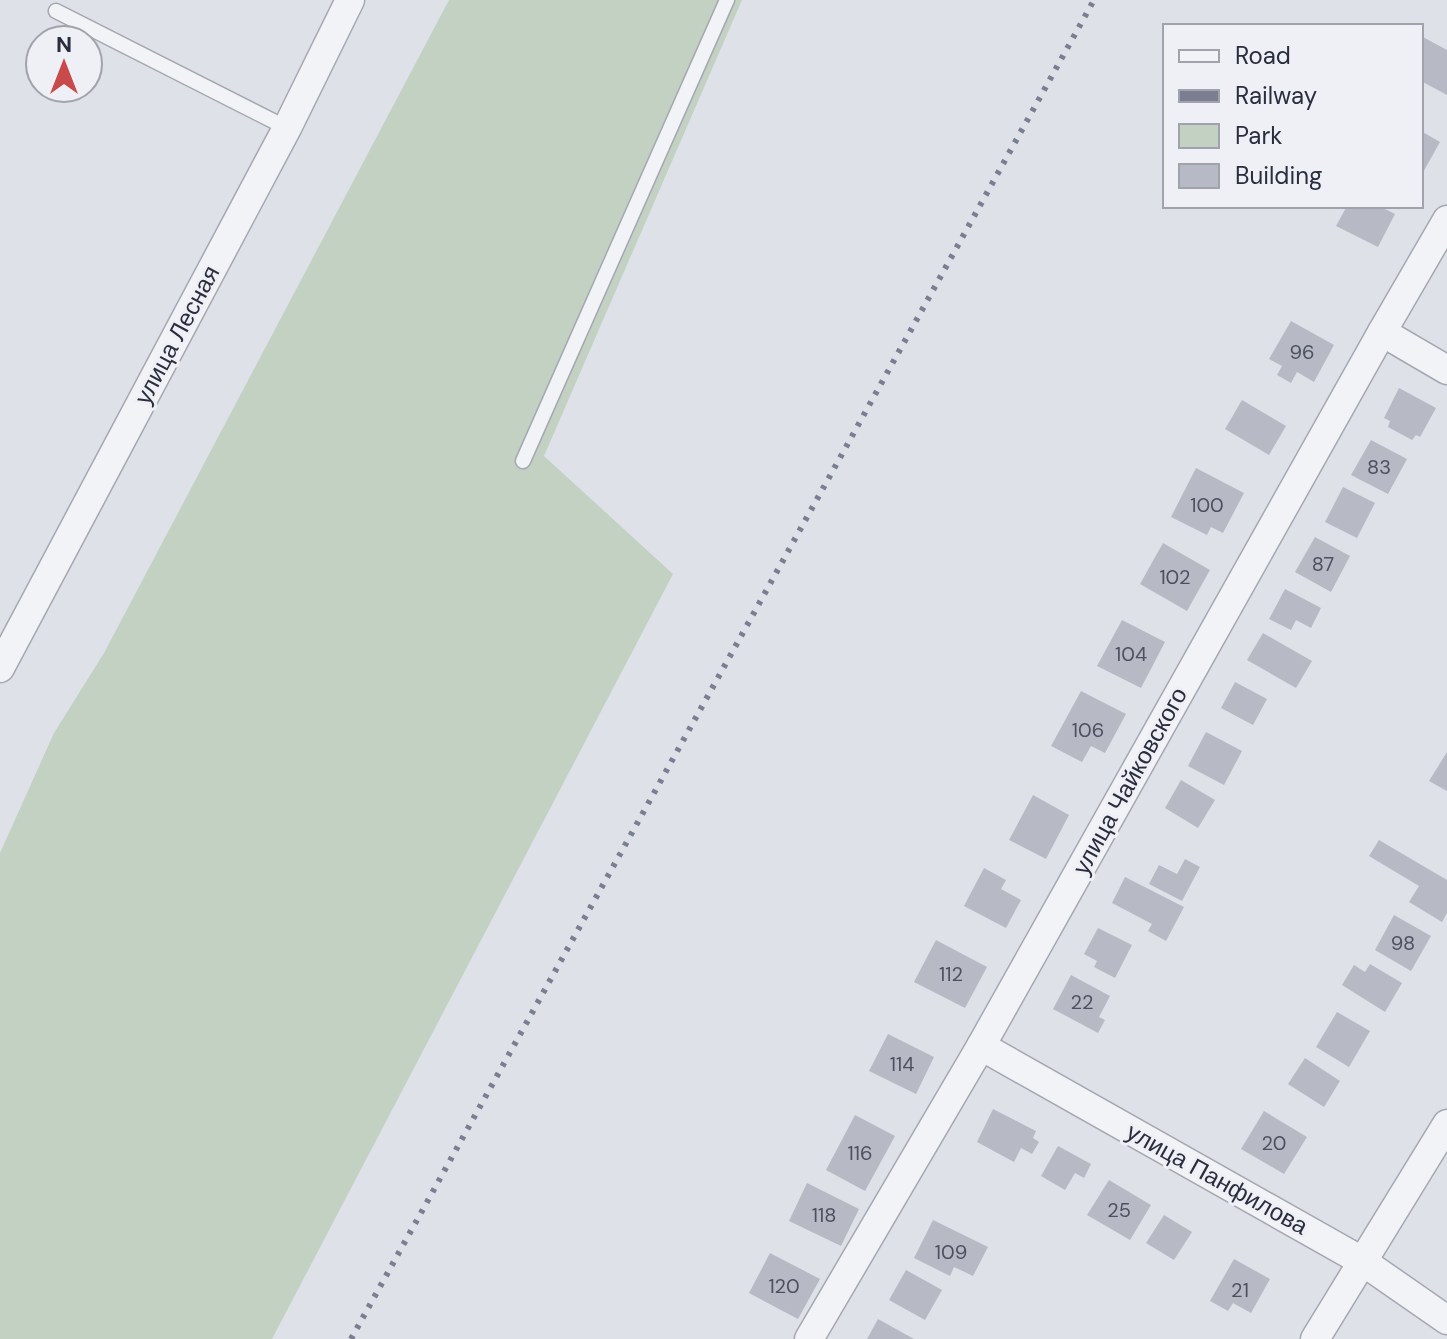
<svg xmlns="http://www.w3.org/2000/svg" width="1447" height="1339" font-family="'DM Sans',sans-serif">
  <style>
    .green { fill: #c2d1c1 }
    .building { fill: #b7bac4 }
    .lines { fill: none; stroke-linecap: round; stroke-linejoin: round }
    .service-casing { stroke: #a5a7b2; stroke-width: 17 }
    .minor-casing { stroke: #a5a7b2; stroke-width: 31 }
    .service { stroke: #f2f3f6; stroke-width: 14 }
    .minor { stroke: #f2f3f6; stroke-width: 28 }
    .rail { stroke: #797f91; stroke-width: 6; stroke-dasharray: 4 8; stroke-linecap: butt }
    .labels { text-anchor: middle; stroke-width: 6; stroke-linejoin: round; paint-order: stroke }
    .number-label { font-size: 20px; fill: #4c5060 }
    .street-label { font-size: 24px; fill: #292d3e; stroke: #eff0f5 }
  </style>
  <rect width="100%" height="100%" fill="#dfe1e8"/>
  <path class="green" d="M 449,0 L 742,0 L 544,456 L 673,574 L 272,1339 L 0,1339 L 0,853 L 54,733 L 104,653 Z"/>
  <g class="building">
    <path d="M 1421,36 L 1447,50 L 1447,95 L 1421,81 Z"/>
    <path d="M 1421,131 L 1440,142 L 1421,176 Z"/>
    <path d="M 1347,206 L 1379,206 L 1395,214 L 1378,247 L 1336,226 Z"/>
    <path d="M 1291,321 L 1334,345 L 1314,382 L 1297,372 L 1291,383 L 1277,375 L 1282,366 L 1269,359 Z"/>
    <path d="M 1399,388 L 1436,408 L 1420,437 L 1416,435 L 1412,440 L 1388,427 L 1390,421 L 1384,418 Z"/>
    <path d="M 1242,400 L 1286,426 L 1269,455 L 1225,429 Z"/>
    <path d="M 1371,440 L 1407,459 L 1388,494 L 1351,475 Z"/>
    <path d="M 1196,468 L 1244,493 L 1223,533 L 1211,527 L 1207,535 L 1171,517 Z"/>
    <path d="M 1343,487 L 1375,503 L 1357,538 L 1325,522 Z"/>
    <path d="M 1315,537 L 1350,556 L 1331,592 L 1295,572 Z"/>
    <path d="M 1163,543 L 1210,570 L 1187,611 L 1140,584 Z"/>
    <path d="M 1285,589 L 1321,608 L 1311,628 L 1296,620 L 1291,630 L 1269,619 Z"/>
    <path d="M 1122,620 L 1165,642 L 1141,688 L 1097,666 Z"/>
    <path d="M 1263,633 L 1312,661 L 1296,688 L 1247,660 Z"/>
    <path d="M 1235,682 L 1267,699 L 1253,725 L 1221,708 Z"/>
    <path d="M 1081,691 L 1126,714 L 1105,753 L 1091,746 L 1082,762 L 1051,746 Z"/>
    <path d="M 1206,732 L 1242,751 L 1224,785 L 1188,766 Z"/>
    <path d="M 1447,752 L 1447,791 L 1429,781 Z"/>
    <path d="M 1181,780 L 1215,800 L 1198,828 L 1165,808 Z"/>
    <path d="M 1033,795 L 1069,815 L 1046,859 L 1009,840 Z"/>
    <path d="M 1379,840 L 1447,880 L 1447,913 L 1442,922 L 1409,902 L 1419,886 L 1369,856 Z"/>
    <path d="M 1185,859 L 1200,867 L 1182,901 L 1149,884 L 1159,865 L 1177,874 Z"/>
    <path d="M 984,868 L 1006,880 L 1001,889 L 1021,900 L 1006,928 L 964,906 Z"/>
    <path d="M 1125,877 L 1184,907 L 1166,941 L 1148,931 L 1152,924 L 1112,903 Z"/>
    <path d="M 1394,915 L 1431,936 L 1411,971 L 1375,950 Z"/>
    <path d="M 1098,928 L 1132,945 L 1115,978 L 1094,967 L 1097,961 L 1084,954 Z"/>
    <path d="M 936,940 L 987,967 L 965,1008 L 914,982 Z"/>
    <path d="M 1370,964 L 1402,983 L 1385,1012 L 1342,985 L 1354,965 L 1365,972 Z"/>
    <path d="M 1071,975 L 1110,996 L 1099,1017 L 1105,1020 L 1098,1033 L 1053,1009 Z"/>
    <path d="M 1337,1012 L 1370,1031 L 1349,1067 L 1316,1047 Z"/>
    <path d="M 888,1034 L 934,1057 L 916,1094 L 869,1071 Z"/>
    <path d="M 1305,1058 L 1340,1081 L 1324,1107 L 1288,1084 Z"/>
    <path d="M 993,1109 L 1036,1131 L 1033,1138 L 1039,1142 L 1032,1154 L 1021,1148 L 1014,1162 L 977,1142 Z"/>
    <path d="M 1264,1111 L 1307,1137 L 1284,1174 L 1241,1149 Z"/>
    <path d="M 855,1115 L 895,1136 L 865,1191 L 826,1170 Z"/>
    <path d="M 1058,1146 L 1091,1164 L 1084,1178 L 1075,1173 L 1065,1190 L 1041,1176 Z"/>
    <path d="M 1109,1180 L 1151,1205 L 1130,1240 L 1087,1215 Z"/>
    <path d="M 807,1183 L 859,1209 L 841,1246 L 789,1221 Z"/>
    <path d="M 1164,1215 L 1192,1232 L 1174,1260 L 1146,1243 Z"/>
    <path d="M 933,1220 L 988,1247 L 973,1276 L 954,1267 L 950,1276 L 914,1258 Z"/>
    <path d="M 770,1253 L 820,1279 L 798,1319 L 749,1293 Z"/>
    <path d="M 1234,1259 L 1270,1279 L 1251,1313 L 1233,1303 L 1228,1311 L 1210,1301 Z"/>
    <path d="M 906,1270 L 942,1290 L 925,1320 L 889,1300 Z"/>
    <path d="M 878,1319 L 914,1339 L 867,1339 Z"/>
  </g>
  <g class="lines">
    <g class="service-casing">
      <g id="service">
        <path d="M 56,11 L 287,128"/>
        <path d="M 523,461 L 727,0"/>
      </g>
    </g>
    <g class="minor-casing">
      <g id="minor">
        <path d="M 1382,332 L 1447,370"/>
        <path d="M 0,668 L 287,128 L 350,0"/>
        <path d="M 981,1046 L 1362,1261 L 1447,1320"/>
        <path d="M 809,1339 L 981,1046 L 1382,332 L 1447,220"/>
        <path d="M 1315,1339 L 1447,1124"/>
      </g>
    </g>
    <use href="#service" class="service"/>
    <use href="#minor" class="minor"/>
    <path class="rail" d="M 351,1339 L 1094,0"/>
  </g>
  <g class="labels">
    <g class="number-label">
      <text x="1302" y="359">96</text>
      <text x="1379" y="474">83</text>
      <text x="1207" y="512">100</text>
      <text x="1323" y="571">87</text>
      <text x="1175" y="584">102</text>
      <text x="1131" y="661">104</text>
      <text x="1088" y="737">106</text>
      <text x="1403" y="950">98</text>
      <text x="951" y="981">112</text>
      <text x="1082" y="1009">22</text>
      <text x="902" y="1071">114</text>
      <text x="1274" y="1150">20</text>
      <text x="860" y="1160">116</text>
      <text x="1119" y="1217">25</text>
      <text x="824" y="1222">118</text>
      <text x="951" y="1259">109</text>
      <text x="784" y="1293">120</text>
      <text x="1240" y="1297">21</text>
    </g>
    <g class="street-label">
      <text transform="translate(177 335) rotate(-62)" y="8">улица Лесная</text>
      <text transform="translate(1130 781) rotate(-61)" y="8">улица Чайковского</text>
      <text transform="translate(1217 1179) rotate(29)" y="8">улица Панфилова</text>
    </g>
  </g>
  <rect x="1163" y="24" width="260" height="184" fill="#eff0f5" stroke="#a0a2ac" stroke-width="2"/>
  <rect x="1179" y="50" width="40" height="12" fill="#f2f3f6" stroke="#a0a2ac" stroke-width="2"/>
  <text x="1235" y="64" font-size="24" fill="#292d3e">Road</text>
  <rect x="1179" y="90" width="40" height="12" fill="#797f91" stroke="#a0a2ac" stroke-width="2"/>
  <text x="1235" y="104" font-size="24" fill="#292d3e">Railway</text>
  <rect x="1179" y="124" width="40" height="24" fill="#c2d1c1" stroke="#a0a2ac" stroke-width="2"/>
  <text x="1235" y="144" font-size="24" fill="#292d3e">Park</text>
  <rect x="1179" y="164" width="40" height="24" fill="#b7bac4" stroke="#a0a2ac" stroke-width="2"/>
  <text x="1235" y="184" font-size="24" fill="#292d3e">Building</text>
  <g transform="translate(64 64)"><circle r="38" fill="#eff0f5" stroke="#a0a2ac" stroke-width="2"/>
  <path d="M0-6L14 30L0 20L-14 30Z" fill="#c84a4a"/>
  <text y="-12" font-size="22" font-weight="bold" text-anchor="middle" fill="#292d3e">N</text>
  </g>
</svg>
